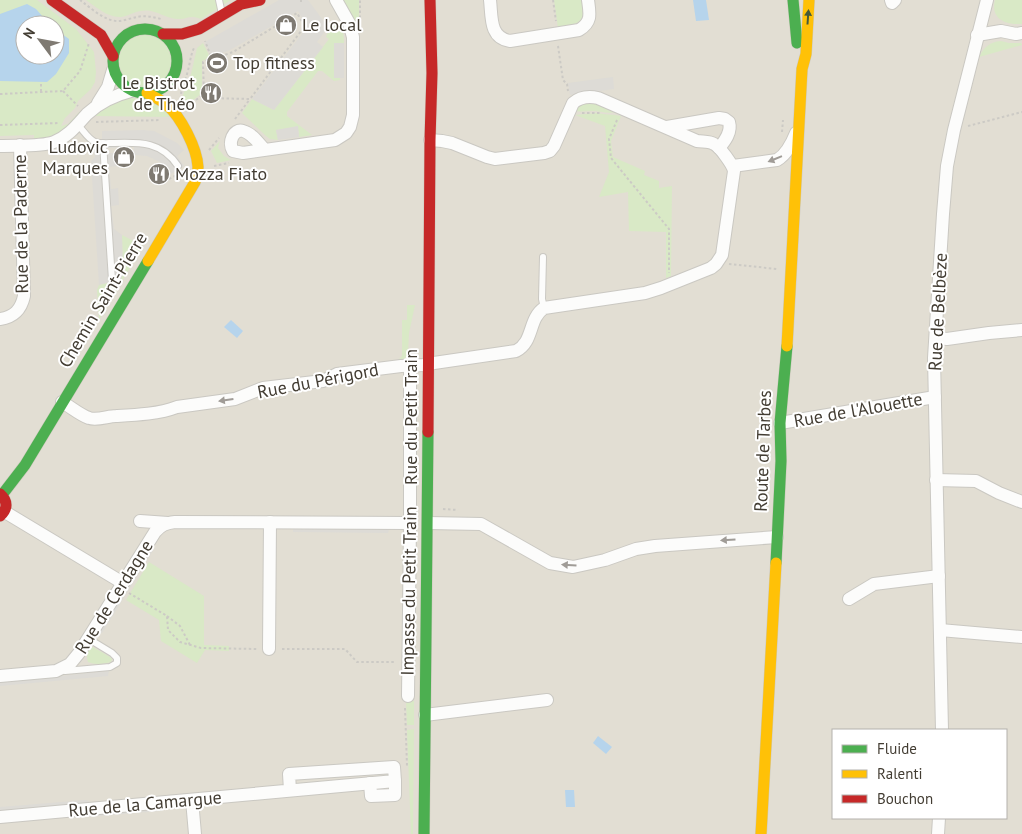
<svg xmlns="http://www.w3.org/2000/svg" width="1022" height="834" font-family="'PT Sans',sans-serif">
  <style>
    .residential { fill: #e2ded3; fill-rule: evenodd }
    .green { fill: #d9e9c6; fill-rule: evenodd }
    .parking { fill: #dddbd6 }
    .water { fill: #b6d4ec }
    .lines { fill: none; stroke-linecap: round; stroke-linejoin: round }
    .lane-casing { stroke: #cac8c2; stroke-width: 8 }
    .street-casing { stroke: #cac8c2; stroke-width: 14 }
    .fast-casing { stroke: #cdc9bd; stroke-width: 12 }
    .slow-casing { stroke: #cdc9bd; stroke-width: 12 }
    .jam-casing { stroke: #cdc9bd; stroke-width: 12 }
    .path { stroke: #cccac5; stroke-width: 2; stroke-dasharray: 2.5 2.5; stroke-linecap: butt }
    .lane { stroke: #fcfcfb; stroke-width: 6 }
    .street { stroke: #fcfcfb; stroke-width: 12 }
    .fast { stroke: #4caf50; stroke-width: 11 }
    .slow { stroke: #ffc107; stroke-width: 11 }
    .jam { stroke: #c62828; stroke-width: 11 }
    .oneway { fill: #455a3a }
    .oneway2 { fill: #a09c97 }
    .labels { text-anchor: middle; stroke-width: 4; stroke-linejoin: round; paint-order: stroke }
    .poi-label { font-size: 18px; fill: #433d33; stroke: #fff; text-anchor: start }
    .street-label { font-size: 18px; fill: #433d33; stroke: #fff }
  </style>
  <rect width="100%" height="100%" fill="#eeece6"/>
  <path class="residential" d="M 0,0 L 1022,0 L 1022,834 L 0,834 ZM 25,25 L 55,25 L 55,55 L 25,55 ZM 833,730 L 1006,730 L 1006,818 L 833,818 Z"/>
  <g class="green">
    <path d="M 0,0 L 37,0 L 76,29 L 94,52 L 96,72 L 95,82 L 91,89 L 78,101 L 75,108 L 65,118 L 61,126 L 68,124 L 79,112 L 83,113 L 66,129 L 53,137 L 34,140 L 34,135 L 0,136 ZM 25,25 L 55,25 L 55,55 L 25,55 Z"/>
    <path d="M 86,0 L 231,0 L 201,19 C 188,14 187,20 178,19 C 169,19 160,13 151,11 C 137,9 133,15 121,17 C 108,18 96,7 86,0 Z"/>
    <path d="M 342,0 L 359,0 L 359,28 L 357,27 Z"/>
    <path d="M 554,0 L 584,0 C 587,23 577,24 558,28 Z"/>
    <path d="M 995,0 L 1022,0 L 1022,24 C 1006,25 990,19 995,0 Z"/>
    <path d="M 334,23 C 343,29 344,32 344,43 L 334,43 L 334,78 L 340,78 L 340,80 L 334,81 L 322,71 L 318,71 L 287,112 L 287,116 L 312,135 L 299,137 L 298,127 L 276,130 L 278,140 L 270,139 L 266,136 L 242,113 L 252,99 L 274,110 L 329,39 L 326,37 L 328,32 L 327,30 Z"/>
    <circle cx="145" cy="61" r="26"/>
    <path d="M 1001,41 L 1009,43 L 1021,43 L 1022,45 L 979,57 C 984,47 990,42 1001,41 Z"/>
    <path d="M 203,43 L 210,57 L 202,61 L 202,93 L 187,105 L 184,99 L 183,95 L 191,74 L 197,48 Z"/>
    <path d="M 119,97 L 131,98 L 155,101 L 171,117 L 95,116 L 102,109 Z"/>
    <path d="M 592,103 L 595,104 L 615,112 C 607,114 600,111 592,111 C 586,111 581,112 574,111 C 578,104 585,104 592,103 Z"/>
    <path d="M 597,113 C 605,115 613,114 621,116 L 611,141 L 613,157 L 645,171 L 644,175 L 659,181 L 659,188 L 672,186 L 671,276 L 666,278 L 666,232 L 629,231 L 628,192 L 599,197 L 609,172 L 605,126 L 575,115 Z"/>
    <path d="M 220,141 L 218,148 L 224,156 L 231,160 L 217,163 L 211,151 Z"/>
    <path d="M 122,235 L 143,246 L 99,320 L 97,290 L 99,285 L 121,279 L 123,274 Z"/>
    <path d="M 407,305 L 415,305 L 409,333 L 408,354 L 406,357 L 404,359 L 398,360 L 402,356 L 402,320 L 407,320 Z"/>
    <path d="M 149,562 L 204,596 L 204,645 L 229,646 L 229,651 L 205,650 L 197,663 L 161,641 L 159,620 L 126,600 Z"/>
    <path d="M 93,647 L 110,657 L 112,659 L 111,662 C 105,664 94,665 88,662 C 86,657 87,649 93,647 Z"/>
    <path d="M 406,701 L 414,701 L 414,725 L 407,725 Z"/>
    <path d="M 414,729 L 413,834 L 411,834 L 407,730 Z"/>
  </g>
  <g class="parking">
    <path d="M 279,0 L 308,0 L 328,27 L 317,42 L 323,47 L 274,110 L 252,99 L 307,27 L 298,11 L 230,50 L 212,57 L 205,42 Z"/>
    <rect x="334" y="43" width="10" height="35"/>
    <path d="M 613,77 L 614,89 L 570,95 L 568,83 Z"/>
    <path d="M 298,126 L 299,137 L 278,140 L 276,130 Z"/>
    <path d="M 143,130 L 154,131 L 160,134 L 177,143 L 184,150 L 177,156 L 184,166 L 169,175 L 165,168 L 160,162 L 147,156 L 134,155 L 134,147 L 108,148 L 108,153 L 116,153 L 117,166 L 109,167 L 111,189 L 118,188 L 119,205 L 111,206 L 114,229 L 122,235 L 123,274 L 121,279 L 99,285 L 91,161 L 95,157 L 93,151 L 102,139 L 102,131 Z"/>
    <path d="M 293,528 L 389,529 L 388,533 L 293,532 Z"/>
    <path d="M 153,545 L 154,549 L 102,633 L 98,634 Z"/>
    <path d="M 109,671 L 108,676 L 0,686 L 0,682 Z"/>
    <path d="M 86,800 L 92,803 L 0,811 L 0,807 Z"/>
    <path d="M 166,807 L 161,811 L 75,818 L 75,815 Z"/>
  </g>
  <g class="water">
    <path d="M 693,0 L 706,0 L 709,20 L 696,21 Z"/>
    <path d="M 27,4 L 36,9 L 50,25 L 25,25 L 25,55 L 55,55 L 55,29 L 69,39 L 69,53 L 56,74 L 47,82 L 0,81 L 0,14 Z"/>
    <path d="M 231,320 L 243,331 L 237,338 L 224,327 Z"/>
    <path d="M 598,736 L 612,747 L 606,754 L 593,743 Z"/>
    <path d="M 565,790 L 574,790 L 575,807 L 566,807 Z"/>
  </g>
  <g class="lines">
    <g class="lane-casing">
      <g id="lane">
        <path d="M 219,0 L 222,14"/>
        <path d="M 78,125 C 83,130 88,139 95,142 C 101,144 108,143 114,143 C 141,142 162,142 178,166"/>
        <path d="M 103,143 L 112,280"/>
        <path d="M 543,257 L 542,299 L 544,308"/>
        <path d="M 65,671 L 110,667 L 117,663 L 117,658 L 112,653 L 89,639"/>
      </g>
    </g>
    <g class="street-casing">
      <g id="street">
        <path d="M 490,0 C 492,16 489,38 510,41 L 579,30 C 592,22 590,14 588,0"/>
        <path d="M 891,0 L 892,3 L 895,0"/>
        <path d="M 977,35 L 1001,31 L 1016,34 L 1022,33"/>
        <path d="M 98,103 L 108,87 L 113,70"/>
        <path d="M 667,127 L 719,118 L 725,119 L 729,122 C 732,132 725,141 719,148"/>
        <path d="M 0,146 C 15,145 41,147 54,142 C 69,136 77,125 87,114 C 100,102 115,95 131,91"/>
        <path d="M 265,150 C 259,144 252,133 243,131 C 233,128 228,143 233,151 L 243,153 L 335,140 L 346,133 L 350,127 L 353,115 L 353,37 L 349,23 L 336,0"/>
        <path d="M 733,166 L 777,160 C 787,154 792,143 796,133"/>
        <path d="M 0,319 C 14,317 21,310 24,296 L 20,145"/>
        <path d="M 936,338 L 947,339 L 989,333 L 1022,330"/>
        <path d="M 62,402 C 71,407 80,415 89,418 C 97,421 108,416 116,416 C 136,415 159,414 177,407 L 235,399 L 263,388 L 323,381 L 337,374 L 401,366 L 424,365 L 434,363 L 516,351 C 534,342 528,319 544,308 L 645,293 L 661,288 L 711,268 L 716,264 L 722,255 L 734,171 C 733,165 720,147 714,144 C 709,141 703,142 697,141 L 598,98 C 589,96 580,97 573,103 L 554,146 L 550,151 L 544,153 L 495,159 L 487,157 L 452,143 L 442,141 L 430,140"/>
        <path d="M 780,423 L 935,397"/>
        <path d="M 936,480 L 976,481 L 999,493 L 1022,502"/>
        <path d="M 5,512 L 123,583"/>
        <path d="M 140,521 L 168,523"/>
        <path d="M 428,523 L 481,524 L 550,563 L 573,567 L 605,560 L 636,549 L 655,546 L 777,537"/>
        <path d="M 849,599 L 874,584 L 939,576"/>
        <path d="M 940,630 L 1022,637"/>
        <path d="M 269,649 L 270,522"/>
        <path d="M 0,676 L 56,671 L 70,664 L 79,653 L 155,532 C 161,525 166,523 175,522 L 410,523"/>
        <path d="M 408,696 L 410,523 L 410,365"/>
        <path d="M 425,715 L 547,700"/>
        <path d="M 942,730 L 934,358 L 943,214 L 947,166 L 954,130 L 987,0"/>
        <path d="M 370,783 L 371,796 L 395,795 L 395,781"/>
        <path d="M 192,800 L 195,834"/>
        <path d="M 0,817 L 395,781 L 394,767 L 289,774 L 290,790"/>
        <path d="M 938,834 L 939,818"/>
      </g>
    </g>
    <g class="fast-casing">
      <g id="fast">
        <path d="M 793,0 L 797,43"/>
        <circle cx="145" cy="61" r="32"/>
        <path d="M 2,495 L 25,465 L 148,261"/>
        <path d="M 776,563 L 781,461 L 780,423 L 787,346"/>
        <path d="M 424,834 L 428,432"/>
      </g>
    </g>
    <g class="slow-casing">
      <g id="slow">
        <path d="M 147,93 C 154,97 161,100 167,105 C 181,117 197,148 198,167 C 198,172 197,177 195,182 L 148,261"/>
        <path d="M 787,346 L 802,69 L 806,54 L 809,0"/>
        <path d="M 761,834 L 776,563"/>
      </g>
    </g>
    <g class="jam-casing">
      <g id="jam">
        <path d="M 52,0 L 101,35 L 113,56"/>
        <path d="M 163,34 L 182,34 L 199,29 L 241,4 L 260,0"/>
        <path d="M 428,432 L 430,140 L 432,73 L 430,0"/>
        <path d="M 0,494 C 8,501 8,509 0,516"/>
      </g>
    </g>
    <g class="path">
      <path d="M 80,0 C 91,8 104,21 118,21 C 124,21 131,18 137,17 C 145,15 153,17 161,19"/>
      <path d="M 553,0 L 556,21"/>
      <path d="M 301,2 L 301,0"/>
      <path d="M 360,18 L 360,0"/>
      <path d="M 558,46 L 563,80 L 567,84 L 568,91"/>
      <path d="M 41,84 L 41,92"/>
      <path d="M 63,91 L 78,106"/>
      <path d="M 0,94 L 63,91 L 80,71 L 89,43"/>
      <path d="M 204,94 L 206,98 L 250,99 L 304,27 L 304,25 L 297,13 L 233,52 L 213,59"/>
      <path d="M 181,99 C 180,90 185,83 187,74 C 190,65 190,55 195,46"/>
      <path d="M 188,106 L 204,94 L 203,62 L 212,59 L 205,41"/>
      <path d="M 582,113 L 600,113"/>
      <path d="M 235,119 L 250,99"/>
      <path d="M 617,120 L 609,139 L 611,158 L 669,229 L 669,273"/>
      <path d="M 96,122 L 161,120"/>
      <path d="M 0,125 L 60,123"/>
      <path d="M 968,126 L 1022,112"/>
      <path d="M 782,132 L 783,120"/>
      <path d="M 209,150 L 219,138"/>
      <path d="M 214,166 L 229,163"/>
      <path d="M 169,179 L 177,175"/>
      <path d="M 729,264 L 777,269"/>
      <path d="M 443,509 L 458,510"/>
      <path d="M 129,593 L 167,616 L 168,630 L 180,642 L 201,648 L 257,649"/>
      <path d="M 167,616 L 180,626 L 190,645"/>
      <path d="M 282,649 L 345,649 L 357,662 L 396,662"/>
      <path d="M 405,708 L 407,766"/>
    </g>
    <use href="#lane" class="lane"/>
    <use href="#street" class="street"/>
    <use href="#fast" class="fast"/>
    <use href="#slow" class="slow"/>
    <use href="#jam" class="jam"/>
  </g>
  <defs><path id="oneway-solid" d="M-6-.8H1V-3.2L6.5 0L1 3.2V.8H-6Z" transform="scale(1.25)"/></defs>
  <use class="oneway" href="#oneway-solid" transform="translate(808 17) rotate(-86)"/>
  <g class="oneway2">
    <use href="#oneway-solid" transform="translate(775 159) rotate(158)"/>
    <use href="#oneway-solid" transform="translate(226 400) rotate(172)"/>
    <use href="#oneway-solid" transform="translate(728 540) rotate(176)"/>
    <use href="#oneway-solid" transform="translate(569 565) rotate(-176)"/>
  </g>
  <defs>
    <g id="shop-disc" transform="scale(1.125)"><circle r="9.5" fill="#7f7a72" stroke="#fff"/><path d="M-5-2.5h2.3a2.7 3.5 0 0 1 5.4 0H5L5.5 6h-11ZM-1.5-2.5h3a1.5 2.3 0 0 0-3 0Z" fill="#fff"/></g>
    <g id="stadium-disc" transform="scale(1.125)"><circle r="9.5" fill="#7f7a72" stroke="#fff"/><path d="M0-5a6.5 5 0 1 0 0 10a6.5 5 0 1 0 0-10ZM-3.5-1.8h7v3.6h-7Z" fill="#fff"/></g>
    <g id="restaurant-disc" transform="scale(1.125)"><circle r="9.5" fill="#7f7a72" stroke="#fff"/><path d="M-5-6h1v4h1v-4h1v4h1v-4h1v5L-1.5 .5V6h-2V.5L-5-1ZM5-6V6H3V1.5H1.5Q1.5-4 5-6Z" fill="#fff"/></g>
  </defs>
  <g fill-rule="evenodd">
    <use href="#shop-disc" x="286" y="25"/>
    <use href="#stadium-disc" x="217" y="63"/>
    <use href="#restaurant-disc" x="211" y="93"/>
    <use href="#shop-disc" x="124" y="157"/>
    <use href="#restaurant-disc" x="159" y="174"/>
  </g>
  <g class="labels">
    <g class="poi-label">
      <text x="302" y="31">Le local</text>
      <text x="233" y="69">Top fitness</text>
      <text x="195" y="89" text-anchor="end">Le Bistrot<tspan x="195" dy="21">de Théo</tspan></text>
      <text x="108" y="153" text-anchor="end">Ludovic<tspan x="108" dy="21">Marques</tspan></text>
      <text x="175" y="180">Mozza Fiato</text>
    </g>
    <g class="street-label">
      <text transform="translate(21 224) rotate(-91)" y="6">Rue de la Paderne</text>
      <text transform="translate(103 300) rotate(-59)" y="6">Chemin Saint-Pierre</text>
      <text transform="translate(938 312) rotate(-87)" y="6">Rue de Belbèze</text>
      <text transform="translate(318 381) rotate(-11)" y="6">Rue du Périgord</text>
      <text transform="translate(858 410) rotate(-10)" y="6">Rue de l'Alouette</text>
      <text transform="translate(411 417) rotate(-90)" y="6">Rue du Petit Train</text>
      <text transform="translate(763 451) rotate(-88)" y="6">Route de Tarbes</text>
      <text transform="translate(409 591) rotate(-89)" y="6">Impasse du Petit Train</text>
      <text transform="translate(114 597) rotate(-58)" y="6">Rue de Cerdagne</text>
      <text transform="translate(145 804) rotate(-5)" y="6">Rue de la Camargue</text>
    </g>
  </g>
  <rect x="832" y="729" width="175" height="90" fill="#ffffff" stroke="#b4b1ad"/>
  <rect x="842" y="745" width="25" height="8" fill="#4caf50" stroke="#b4b1ad"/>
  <text x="877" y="754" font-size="15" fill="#433d33">Fluide</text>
  <rect x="842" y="770" width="25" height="8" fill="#ffc107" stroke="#b4b1ad"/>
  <text x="877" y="779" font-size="15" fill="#433d33">Ralenti</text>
  <rect x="842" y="795" width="25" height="8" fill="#c62828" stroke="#b4b1ad"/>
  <text x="877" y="804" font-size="15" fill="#433d33">Bouchon</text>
  <g transform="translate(40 40) rotate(302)"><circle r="24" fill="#ffffff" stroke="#b4b1ad"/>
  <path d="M0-4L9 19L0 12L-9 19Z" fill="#7f7a72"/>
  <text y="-8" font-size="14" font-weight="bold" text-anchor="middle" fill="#433d33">N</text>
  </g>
</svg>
